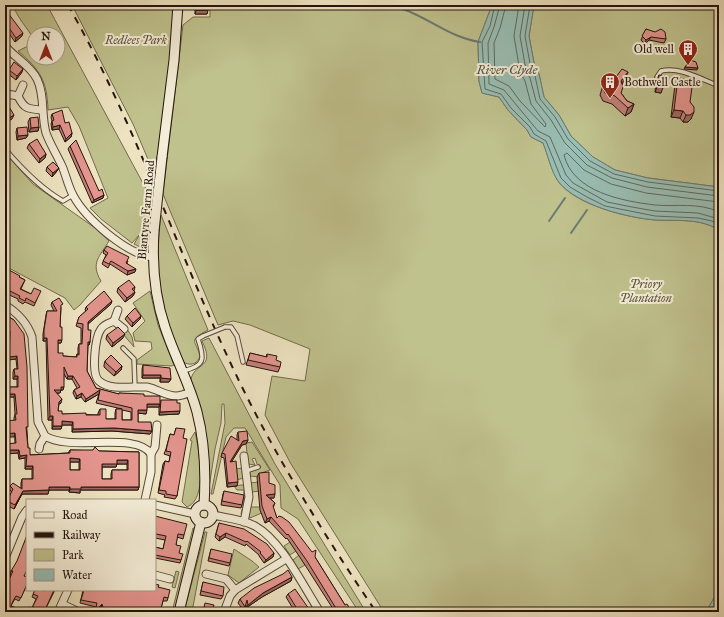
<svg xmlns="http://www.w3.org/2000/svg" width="724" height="617" font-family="'IM FELL Great Primer',serif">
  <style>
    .green { fill: #c0c28e; stroke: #726b4e }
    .water { fill: #99beb4; stroke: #6a7a71 }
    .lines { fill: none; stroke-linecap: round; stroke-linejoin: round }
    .shore { stroke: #5e6960; stroke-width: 1 }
    .stream { stroke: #6a7a71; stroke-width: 2 }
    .lane-casing { stroke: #56483a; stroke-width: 5.5 }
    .street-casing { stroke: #56483a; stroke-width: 9 }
    .secondary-casing { stroke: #24140d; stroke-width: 11 }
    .lane { stroke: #f4edd7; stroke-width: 3.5 }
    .street { stroke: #f4edd7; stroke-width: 7 }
    .secondary { stroke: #f4edd7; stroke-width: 9 }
    .rail { stroke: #24140d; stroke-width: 2; stroke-dasharray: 7 7; stroke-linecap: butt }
    .lane-bridge-casing { stroke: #56483a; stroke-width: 5.5; stroke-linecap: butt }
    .secondary-bridge-casing { stroke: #24140d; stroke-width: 11; stroke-linecap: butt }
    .lane-bridge { stroke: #f4edd7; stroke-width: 3.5 }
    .secondary-bridge { stroke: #f4edd7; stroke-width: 9 }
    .wall { fill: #c4807a; stroke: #24140d; fill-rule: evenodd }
    .shaded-wall { fill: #a06863; stroke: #24140d }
    .building { fill: #e4958e; stroke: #24140d; fill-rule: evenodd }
    .labels { text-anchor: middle; stroke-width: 4; stroke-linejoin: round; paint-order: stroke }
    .park-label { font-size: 12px; font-style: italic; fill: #5b513a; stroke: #f4edd7 }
    .poi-label { font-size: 12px; fill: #24140d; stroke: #f4edd7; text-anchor: end }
    .street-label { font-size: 12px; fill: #24140d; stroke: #f4edd7 }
    .water-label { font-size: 13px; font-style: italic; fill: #4d5047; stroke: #f4edd7 }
  </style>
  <rect width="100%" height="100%" fill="#eee4c2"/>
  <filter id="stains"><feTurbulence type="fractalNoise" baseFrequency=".005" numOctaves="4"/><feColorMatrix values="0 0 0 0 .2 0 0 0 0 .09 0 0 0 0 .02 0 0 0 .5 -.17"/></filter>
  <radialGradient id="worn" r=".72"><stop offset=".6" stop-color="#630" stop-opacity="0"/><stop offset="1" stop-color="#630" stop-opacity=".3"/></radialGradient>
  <g class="green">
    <path d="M 13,5 L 47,5 L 152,200 L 147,243 L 140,247 L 134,244 L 140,234 L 132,243 L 101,219 L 90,208 L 108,198 L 79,126 L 68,107 L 48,110 C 47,80 40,70 18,51 L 34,43 L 34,58 L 58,58 L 58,34 L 34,34 L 34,39 C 27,28 17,17 13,5 Z"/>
    <path d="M 72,5 L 174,5 L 173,32 L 158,162 L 153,171 L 133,124 Z"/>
    <path d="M 210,5 L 239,5 L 265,8 L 265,5 L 492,5 L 478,42 L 479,81 L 482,93 L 499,97 L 508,110 L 527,130 L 531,137 L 543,143 C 548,155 551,170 558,181 C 575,205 628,218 656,220 C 678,221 700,218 719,230 L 719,589 L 706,612 L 384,612 L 291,464 L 265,415 L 272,376 L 305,381 L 310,349 L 250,325 L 233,321 L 218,325 L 163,194 L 183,25 L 193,17 L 210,17 Z"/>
    <path d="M 534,5 L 719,5 L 719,187 L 648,178 L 615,170 L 593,157 L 571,136 L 559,115 L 544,97 L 539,74 L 535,68 L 529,36 Z"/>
    <path d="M 5,153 L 33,184 L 95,228 L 109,241 C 100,256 90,263 101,281 L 80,305 L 74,310 L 65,298 L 5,266 Z"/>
    <path d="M 161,215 L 208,330 C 187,341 196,340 200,356 C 198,363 192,366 185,363 L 181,359 C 160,306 154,273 161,215 Z"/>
    <path d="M 150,291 L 158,325 L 174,365 L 172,366 L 137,364 L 137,360 L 152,349 L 151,342 L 135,341 L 133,333 L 145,321 L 133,303 Z"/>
    <path d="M 127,329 L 132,337 L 134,347 L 123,334 Z"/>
    <path d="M 209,338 L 275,464 L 366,612 L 359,612 L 298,519 L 281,508 L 280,485 L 245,428 L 234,428 L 226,437 L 213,494 L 211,494 L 225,423 L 224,404 L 222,404 L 221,423 L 215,449 L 208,494 L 191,379 C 195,362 216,369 202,341 Z"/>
    <path d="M 195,432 C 199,450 208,499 187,507 L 182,502 L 192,441 L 190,440 Z"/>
    <path d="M 252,442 L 270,470 L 261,473 L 259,477 L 250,476 L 250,472 L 259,469 L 261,466 L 257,464 L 255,458 L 252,459 L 255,465 L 248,464 L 246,443 Z"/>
    <path d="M 243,468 L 244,478 L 236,480 L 235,469 Z"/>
    <path d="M 258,482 L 260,491 L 252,492 L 250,483 Z"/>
    <path d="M 241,485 L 245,485 L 246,494 L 242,514 L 241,514 L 243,506 L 244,490 L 237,490 L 234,486 Z"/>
    <path d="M 250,507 L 260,507 L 264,512 L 250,518 L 248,515 Z"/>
    <path d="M 193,528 L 196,529 L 175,612 L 172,612 Z"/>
    <path d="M 205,532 L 207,532 L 192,612 L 184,612 Z"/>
    <path d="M 290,542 L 296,551 L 290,555 L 284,546 Z"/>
    <path d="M 234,549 L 252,561 L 259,567 L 239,583 L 228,575 Z"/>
    <path d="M 299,555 L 305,565 L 298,569 L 293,560 Z"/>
    <path d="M 176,571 L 179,572 L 175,588 L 172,587 Z"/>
  </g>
  <g class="water">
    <path d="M 492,5 L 534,5 L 529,36 L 535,68 L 539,74 L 544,97 L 559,115 L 571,136 L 593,157 L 615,170 L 648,178 L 719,187 L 719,230 C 700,218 678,221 656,220 C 628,218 576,205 558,181 C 551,171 548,155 543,143 L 531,137 L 527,130 L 508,110 L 499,97 L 482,93 L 479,81 L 478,42 Z"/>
    <path d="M 719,589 L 719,612 L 706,612 Z"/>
  </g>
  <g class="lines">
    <g class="shore">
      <path d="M 495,5 L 490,26 L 482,42 L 485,89 L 501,94 L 511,108 L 530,127 L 534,134 L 546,141 L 561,178 L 570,187 L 587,197 L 605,206 L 655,216 L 698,218 L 712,221 L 719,225"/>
      <path d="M 500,5 L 494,27 L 488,43 L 489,84 L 504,90 L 538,131 L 550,137 L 566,175 L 573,183 L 589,192 L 607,202 L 632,207 L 655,211 L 698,213 L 719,219"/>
      <path d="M 506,5 L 500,28 L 494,43 L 495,79 L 509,86 L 520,101 L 545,127 L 546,124 L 531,104 L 525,81 L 520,72 L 514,36 L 519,5"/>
      <path d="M 525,5 L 520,36 L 526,70 L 530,78 L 536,101 L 551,120 L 565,143 L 587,165 L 612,178 L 647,187 L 719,196"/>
      <path d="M 530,5 L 525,36 L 531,69 L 535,76 L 540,99 L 555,117 L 568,139 L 590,161 L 614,174 L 648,182 L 719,191"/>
      <path d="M 719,202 L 646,193 L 611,184 L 584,170 L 567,153 L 564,155 C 573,192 622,201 655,205 C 676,207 699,202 719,212"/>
    </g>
    <g class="stream">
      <path d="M 391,5 C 424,13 446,37 480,42"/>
      <path d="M 364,6 L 367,5"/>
      <path d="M 549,221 L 565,198"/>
      <path d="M 571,233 L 587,210"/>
    </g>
    <g class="lane-casing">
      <g id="lane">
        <path d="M 657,77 L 661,71 C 679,66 703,80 719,86"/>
        <path d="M 5,149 C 22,169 40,188 63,201 L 73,195"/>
        <path d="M 225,327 L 231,327 L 237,336 L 243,362"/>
        <path d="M 123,348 L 134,359 L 135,387"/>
        <path d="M 183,371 C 205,366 205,359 198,339 L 203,336"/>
        <path d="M 246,471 L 258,467"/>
      </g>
    </g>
    <g class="street-casing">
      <g id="street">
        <path d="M 5,46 C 15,58 30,65 37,79 C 45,95 41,115 46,133 C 50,144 57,155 62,166 C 66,175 68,186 73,195 C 85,218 127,255 153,257"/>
        <path d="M 23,85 L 18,96 C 24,109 28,109 42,110"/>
        <path d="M 7,94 L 18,96"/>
        <path d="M 5,305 C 18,313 27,322 32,337 L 38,422 L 45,436 C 70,452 136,431 151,454"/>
        <path d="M 118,310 L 114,321 L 124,329"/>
        <path d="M 114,321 C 110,323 104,324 101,329 C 95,337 91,374 99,381 C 110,391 133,386 147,387 C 157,389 166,396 176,396 C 181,396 186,394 191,392"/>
        <path d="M 39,449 L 40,444 L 45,436"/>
        <path d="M 244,456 L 249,497 L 244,522"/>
        <path d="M 145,500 L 151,472 L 151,454 L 155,447 L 157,425"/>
        <path d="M 155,505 L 195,514"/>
        <path d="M 212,515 C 227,518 242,519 255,526 C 282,541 303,586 320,612"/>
        <path d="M 5,558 L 22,517 L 27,510"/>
        <path d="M 206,574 L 226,579 L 235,590"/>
        <path d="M 155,575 L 170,579"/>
        <path d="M 62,604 L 79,612"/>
        <path d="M 58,612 L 68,590"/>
        <path d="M 224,612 L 230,596 L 235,590 L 286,559"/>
      </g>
    </g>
    <g class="secondary-casing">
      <g id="secondary">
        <path d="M 162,157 L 174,60 L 178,5"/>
        <path d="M 154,231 C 152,263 154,295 165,327 C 174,355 189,382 197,412 C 205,443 206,474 204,505"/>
        <circle cx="204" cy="514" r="9"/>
        <path d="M 179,612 L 201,522"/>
      </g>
    </g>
    <use href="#lane" class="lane"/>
    <use href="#street" class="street"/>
    <use href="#secondary" class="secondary"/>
    <path class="rail" d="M 68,5 C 137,126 180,260 241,385 C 280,464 327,539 376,612"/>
    <g class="lane-bridge-casing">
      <path id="lane-bridge" d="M 203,336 L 225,327"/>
    </g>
    <g class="secondary-bridge-casing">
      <path id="secondary-bridge" d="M 154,231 L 162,157"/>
    </g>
    <use href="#lane-bridge" class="lane-bridge"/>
    <use href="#secondary-bridge" class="secondary-bridge"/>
  </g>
  <g class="wall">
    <path d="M 195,5 L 208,5 L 207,14 L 195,14 Z"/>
    <path d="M 5,9 L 22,36 L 15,42 L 5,28 Z"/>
    <path d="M 646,29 L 666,39 L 664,43 L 649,40 L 645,44 L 641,40 Z"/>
    <path d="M 9,70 L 22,72 L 16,80 L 7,73 Z"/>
    <path d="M 659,75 L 661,93 L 655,92 L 656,82 Z"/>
    <path d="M 678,78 L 690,102 L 691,119 L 688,122 L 683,122 L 680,118 L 671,117 L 675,85 Z"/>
    <path d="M 605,79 L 625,79 L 622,84 L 621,93 L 627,101 L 634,104 L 631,112 L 625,116 L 612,104 L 603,101 L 600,95 Z"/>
    <path d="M 52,114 L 65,123 L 72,133 L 71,137 L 65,142 L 59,129 L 52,130 L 51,124 L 52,121 L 51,117 Z"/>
    <path d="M 30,118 L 39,127 L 38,131 L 29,132 L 28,122 Z"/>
    <path d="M 17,128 L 28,135 L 26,138 L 17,140 L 16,132 Z"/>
    <path d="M 29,144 L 46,154 L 45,158 L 39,163 L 27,148 Z"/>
    <path d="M 70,146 L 99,191 L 104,195 L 103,198 L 92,203 L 68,149 Z"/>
    <path d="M 47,167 L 59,168 L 57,171 L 52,177 L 46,171 Z"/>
    <path d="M 104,250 L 128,261 L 127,263 L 135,272 L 127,275 L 110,264 L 108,268 L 102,264 L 106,255 L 103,253 Z"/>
    <path d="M 5,273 L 19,277 L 25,280 L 21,289 L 31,294 L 39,294 L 34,306 L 25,302 L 23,304 L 18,301 L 18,299 L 5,293 Z"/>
    <path d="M 135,287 L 134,291 L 135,292 L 133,296 L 125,302 L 117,292 L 118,288 Z"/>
    <path d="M 52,302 L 61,307 L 60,327 L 61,343 L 58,343 L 58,353 L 63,356 L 76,357 L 77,354 L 78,354 L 78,348 L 79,344 L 81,344 L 81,328 L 76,326 L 79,317 L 86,311 L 85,310 L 86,307 L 111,304 L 88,324 L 88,330 L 90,342 L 89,345 L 88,345 L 87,371 L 96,388 L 118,394 L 119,393 L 144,396 L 160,401 L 177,403 L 179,414 L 159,415 L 159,406 L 159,407 L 147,407 L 146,414 L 138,413 L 138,422 L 152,431 L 150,434 L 112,431 L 72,432 L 72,425 L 62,425 L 61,429 L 52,429 L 52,420 L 48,420 L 46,341 L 43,341 L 43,334 L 46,315 L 47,311 L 54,311 L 51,305 ZM 64,374 L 67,379 L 72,379 L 77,388 L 74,390 L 73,393 L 76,399 L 81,397 L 85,402 L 99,394 L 96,403 L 122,409 L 116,409 L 115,413 L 115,419 L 106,419 L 100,409 L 98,413 L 98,415 L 62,414 L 58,411 L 59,404 L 61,403 L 57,393 L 60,393 L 61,390 L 63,390 ZM 122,410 L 131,412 L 131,420 L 122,420 Z"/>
    <path d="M 5,313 L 7,316 L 14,320 L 27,430 L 28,448 L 30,455 L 68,453 L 70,450 L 99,451 L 139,452 L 139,487 L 138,490 L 80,490 L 80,493 L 69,492 L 69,490 L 49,490 L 48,494 L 22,494 L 14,509 L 6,505 L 12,492 L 9,489 L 10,486 L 21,488 L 21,483 L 22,479 L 32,479 L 32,469 L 25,469 L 25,458 L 19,459 L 18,453 L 8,453 L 9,457 L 7,460 L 5,444 L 15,444 L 14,418 L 15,414 L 14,397 L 5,397 L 5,381 L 6,387 L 17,387 L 17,379 L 13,379 L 13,372 L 14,369 L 17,369 L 16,359 L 8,360 L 9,335 L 5,332 ZM 70,462 L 79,462 L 79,470 L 70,470 ZM 117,464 L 127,464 L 127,470 L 112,470 L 111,474 L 111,479 L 102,479 L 102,467 L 116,467 Z"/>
    <path d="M 127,316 L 141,316 L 140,319 L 132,327 L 125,319 Z"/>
    <path d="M 107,335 L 123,338 L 112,347 L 106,339 Z"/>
    <path d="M 250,353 L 266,357 L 267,354 L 280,367 L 278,372 L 246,365 Z"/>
    <path d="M 105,361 L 122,366 L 121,370 L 114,376 L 104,367 L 104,365 Z"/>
    <path d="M 143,365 L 171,379 L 169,382 L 160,382 L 160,378 L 142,378 L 142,369 Z"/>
    <path d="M 176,428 L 183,438 L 177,496 L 175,499 L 164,497 L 165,495 L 158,493 L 163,464 L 165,461 L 169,462 L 170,456 L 164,454 L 166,449 L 170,434 L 174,435 Z"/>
    <path d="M 238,432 L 248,440 L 246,444 L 242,445 L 231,462 L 237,486 L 227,487 L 224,458 L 221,457 L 222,453 L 237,440 L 237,435 Z"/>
    <path d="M 259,473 L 269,483 L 274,498 L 270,498 L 275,503 L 273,508 L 277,518 L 315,557 L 345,605 L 352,612 L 335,612 L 305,565 L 287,538 L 286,539 L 269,521 L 265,523 L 260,510 L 257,477 Z"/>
    <path d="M 224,491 L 242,505 L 241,508 L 221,505 L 223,494 Z"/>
    <path d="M 155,516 L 184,535 L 183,539 L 177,537 L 176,545 L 181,560 L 180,563 L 155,558 L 155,547 L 163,549 L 165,540 L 155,538 Z"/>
    <path d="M 219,523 L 274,553 L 273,557 L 264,563 L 259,556 L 259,555 L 246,544 L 245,546 L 225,537 L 219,541 L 215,537 Z"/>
    <path d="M 211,549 L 230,563 L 229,566 L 208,561 Z"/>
    <path d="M 11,571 L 27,577 L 27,585 L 19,601 L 15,599 L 12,604 L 11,606 L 16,608 L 14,612 L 5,612 L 6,590 L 5,589 L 11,575 L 10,574 Z"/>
    <path d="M 292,577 L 291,581 L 262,597 L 246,608 L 246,605 L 244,611 L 238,603 L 240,599 Z"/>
    <path d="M 203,582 L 223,596 L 221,599 L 200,595 Z"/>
    <path d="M 158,587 L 168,598 L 167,601 L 163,601 L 160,612 L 103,612 L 101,607 L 96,612 L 94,612 L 96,607 L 80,603 L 83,590 L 155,590 Z"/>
    <path d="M 35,590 L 44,591 L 44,590 L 55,590 L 44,612 L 32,608 L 36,599 L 32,597 Z"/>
    <path d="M 288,594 L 308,612 L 295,612 L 286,597 Z"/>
  </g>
  <g class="shaded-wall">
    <path d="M 196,10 L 208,10 L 207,14 L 195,14 Z"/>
    <path d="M 23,33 L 22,36 L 15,42 L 16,38 Z"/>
    <path d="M 651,37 L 649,40 L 645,44 L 646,40 Z"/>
    <path d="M 685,67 L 698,68 L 697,70 L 684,69 Z"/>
    <path d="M 23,69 L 22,72 L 16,80 L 17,76 Z"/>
    <path d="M 628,72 L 625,79 L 619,88 L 621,81 Z"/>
    <path d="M 9,76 L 8,79 L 5,83 L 5,81 Z"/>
    <path d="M 658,85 L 664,85 L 661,93 L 655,92 Z"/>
    <path d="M 634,104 L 631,112 L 625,116 L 628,108 Z"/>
    <path d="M 674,110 L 683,111 L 680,118 L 671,117 Z"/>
    <path d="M 694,112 L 691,119 L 688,122 L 683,122 L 686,115 Z"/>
    <path d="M 14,115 L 12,119 L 5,123 L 6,120 Z"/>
    <path d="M 60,125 L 59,129 L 52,130 L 53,127 Z"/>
    <path d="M 39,127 L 38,131 L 29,132 L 31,128 Z"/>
    <path d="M 72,133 L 71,137 L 65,142 L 66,139 Z"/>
    <path d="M 28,135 L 26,138 L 17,140 L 18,136 Z"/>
    <path d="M 46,154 L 45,158 L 39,163 L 40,159 Z"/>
    <path d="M 59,168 L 57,171 L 52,177 L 53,173 Z"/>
    <path d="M 104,195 L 103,198 L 92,203 L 94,200 Z"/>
    <path d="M 136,269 L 135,272 L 127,275 L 128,271 Z"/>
    <path d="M 135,292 L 133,296 L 125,302 L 127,298 Z"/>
    <path d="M 112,301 L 111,304 L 87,325 L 88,322 Z"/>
    <path d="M 141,316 L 140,319 L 132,327 L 133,323 Z"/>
    <path d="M 125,334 L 123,338 L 112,347 L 113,343 Z"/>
    <path d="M 44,338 L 47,338 L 46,341 L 43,341 Z"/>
    <path d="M 58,340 L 62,340 L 61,343 L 57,343 Z"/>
    <path d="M 88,342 L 90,342 L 89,345 L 87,345 Z"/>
    <path d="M 17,356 L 16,359 L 8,360 L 9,357 Z"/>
    <path d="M 122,366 L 121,370 L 114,376 L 116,372 Z"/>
    <path d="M 143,375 L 161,375 L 160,378 L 142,378 Z"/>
    <path d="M 15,376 L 18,376 L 17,379 L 13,379 Z"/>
    <path d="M 68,376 L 73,376 L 72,379 L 67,379 Z"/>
    <path d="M 161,378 L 171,379 L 169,382 L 160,382 Z"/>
    <path d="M 61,387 L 64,387 L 63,390 L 61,390 L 60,393 L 53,393 L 54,390 Z"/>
    <path d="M 100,390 L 99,394 L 85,402 L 86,399 Z"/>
    <path d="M 82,393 L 81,397 L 76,399 L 77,396 Z"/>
    <path d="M 5,394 L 15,394 L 14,397 L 5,397 Z"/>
    <path d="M 62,399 L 61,403 L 57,405 L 59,402 Z"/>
    <path d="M 147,404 L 160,404 L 159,407 L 146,407 Z"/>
    <path d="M 138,410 L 147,410 L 146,414 L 137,413 Z"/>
    <path d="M 180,411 L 179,414 L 159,415 L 160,412 Z"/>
    <path d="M 50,416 L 53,416 L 52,420 L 48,420 Z"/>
    <path d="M 62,421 L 73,422 L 72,425 L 61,425 Z"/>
    <path d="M 53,426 L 62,426 L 61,429 L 52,429 Z"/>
    <path d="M 114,428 L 152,431 L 150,434 L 112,431 L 72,432 L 73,429 Z"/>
    <path d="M 15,433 L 14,437 L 5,437 L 5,434 Z"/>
    <path d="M 248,440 L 246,444 L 242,445 L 229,466 L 230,462 L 243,441 Z"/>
    <path d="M 8,450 L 19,450 L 18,453 L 7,454 Z"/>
    <path d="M 27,455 L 25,458 L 19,459 L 20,456 Z"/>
    <path d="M 5,457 L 9,457 L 7,460 L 5,460 Z"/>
    <path d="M 70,458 L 80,459 L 79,462 L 69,462 Z"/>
    <path d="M 117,460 L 128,460 L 127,464 L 117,464 L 116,467 L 101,467 L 102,464 Z"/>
    <path d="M 26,466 L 33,466 L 32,469 L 25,469 Z"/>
    <path d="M 238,482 L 237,486 L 227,487 L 228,483 Z"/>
    <path d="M 49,487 L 70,487 L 69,490 L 48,490 Z"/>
    <path d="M 81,487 L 139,487 L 138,490 L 80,490 L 80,493 L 69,492 L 70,489 Z"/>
    <path d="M 49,490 L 48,494 L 22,494 L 14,509 L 23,491 Z"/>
    <path d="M 275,494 L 274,498 L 265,498 L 266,495 Z"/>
    <path d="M 271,517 L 269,521 L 265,523 L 267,519 Z"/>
    <path d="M 226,533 L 225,537 L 219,541 L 220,537 Z"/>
    <path d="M 274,553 L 273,557 L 264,563 L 266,560 Z"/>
    <path d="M 292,577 L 291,581 L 262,597 L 246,608 L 248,605 L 263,593 Z"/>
    <path d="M 102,604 L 101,607 L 96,612 L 95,612 Z"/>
  </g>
  <g class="building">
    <rect x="196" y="5" width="12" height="5"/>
    <path d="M 5,9 L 23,33 L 16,38 L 5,22 Z"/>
    <path d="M 646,29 L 655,32 L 661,29 L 665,32 L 666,39 L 651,37 L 646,40 L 642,36 Z"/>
    <path d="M 690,60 L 696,62 L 698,68 L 685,67 Z"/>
    <path d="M 14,62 L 23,69 L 17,76 L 9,70 Z"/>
    <path d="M 622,69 L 628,72 L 621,81 L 623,87 L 621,93 L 627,101 L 634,104 L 628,108 L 615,96 L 605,93 L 603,87 L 605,79 L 616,77 Z"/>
    <path d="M 5,72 L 9,76 L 5,81 Z"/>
    <path d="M 659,75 L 665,76 L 664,85 L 658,85 Z"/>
    <path d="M 678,78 L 693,80 L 690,102 L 694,107 L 694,112 L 690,115 L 686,115 L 683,111 L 674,110 Z"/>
    <path d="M 5,100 L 14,115 L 6,120 L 5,118 Z"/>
    <path d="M 62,110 L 65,123 L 69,122 L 72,133 L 66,139 L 60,125 L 53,127 L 52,121 L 54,120 L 52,114 Z"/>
    <path d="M 38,117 L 39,127 L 31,128 L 30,118 Z"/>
    <path d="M 27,127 L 28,135 L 18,136 L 17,128 Z"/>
    <path d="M 37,139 L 46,154 L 40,159 L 29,144 Z"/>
    <path d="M 76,140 L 99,191 L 102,189 L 104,195 L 94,200 L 70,146 Z"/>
    <path d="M 53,162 L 59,168 L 53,173 L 47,167 Z"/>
    <path d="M 107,246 L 129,257 L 126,263 L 136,269 L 128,271 L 111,261 L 109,264 L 103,261 L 108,253 L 104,250 Z"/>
    <path d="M 9,270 L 20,276 L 19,277 L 25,280 L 20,289 L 31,294 L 34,288 L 41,291 L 35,303 L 26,298 L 25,301 L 19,298 L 20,296 L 6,289 L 7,287 L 5,286 L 5,273 L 7,274 Z"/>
    <path d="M 129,280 L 135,287 L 132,289 L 135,292 L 127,298 L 118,288 Z"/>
    <path d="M 104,291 L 112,301 L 88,322 L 88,330 L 91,330 L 90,342 L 88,342 L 87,371 L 96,388 L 119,394 L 119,393 L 144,394 L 144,396 L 160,396 L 160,404 L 147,404 L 147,410 L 138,410 L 138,422 L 151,422 L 152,431 L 114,428 L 73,429 L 73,422 L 62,421 L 62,426 L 53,426 L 53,416 L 50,416 L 47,338 L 44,338 L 44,330 L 47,311 L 57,311 L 52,302 L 59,298 L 63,304 L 61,305 L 60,327 L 62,327 L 62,340 L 58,340 L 58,353 L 63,353 L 63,356 L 77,357 L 77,354 L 79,355 L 79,344 L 82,344 L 83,324 L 77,323 L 79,317 L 88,309 L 86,307 ZM 64,367 L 68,376 L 73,376 L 80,387 L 74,390 L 77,396 L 82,393 L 86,399 L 100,390 L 98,400 L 132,408 L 132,420 L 122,420 L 122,409 L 116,409 L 116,419 L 106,419 L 106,409 L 100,409 L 100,415 L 86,415 L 86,413 L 62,414 L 62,411 L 58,411 L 59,402 L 62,399 L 54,390 L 61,390 L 61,387 L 64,387 Z"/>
    <path d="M 135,308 L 141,316 L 133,323 L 127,316 Z"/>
    <path d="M 5,313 L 8,315 L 7,316 L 14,320 L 24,334 L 27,367 L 28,427 L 26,427 L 28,448 L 30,448 L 30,455 L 70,453 L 70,450 L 93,450 L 95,447 L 99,451 L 139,452 L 139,487 L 81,487 L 81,489 L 70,489 L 70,487 L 49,487 L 49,490 L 23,491 L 15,505 L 7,501 L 13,489 L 10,486 L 13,483 L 22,489 L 22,479 L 33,479 L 33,466 L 26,466 L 27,455 L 20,456 L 19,450 L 8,450 L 9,457 L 5,457 L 5,444 L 16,443 L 15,433 L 5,434 L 5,421 L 16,420 L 15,414 L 17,414 L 15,394 L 5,394 L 5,381 L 6,387 L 18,387 L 18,376 L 15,376 L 14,369 L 18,369 L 17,356 L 9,357 L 10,331 L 5,328 ZM 70,458 L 80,459 L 80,470 L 70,470 ZM 117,460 L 128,460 L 128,470 L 112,470 L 112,479 L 102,479 L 102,464 L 117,464 Z"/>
    <path d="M 118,327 L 125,334 L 113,343 L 107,335 Z"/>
    <path d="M 250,353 L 267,357 L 267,354 L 277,356 L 276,360 L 281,362 L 280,367 L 248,360 Z"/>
    <path d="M 111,355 L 122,366 L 116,372 L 106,363 L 105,361 Z"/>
    <path d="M 143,365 L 170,368 L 171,379 L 161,378 L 161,375 L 143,375 Z"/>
    <path d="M 161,400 L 177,400 L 177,403 L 180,403 L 180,411 L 160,412 Z"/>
    <path d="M 176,428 L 185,429 L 183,438 L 187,439 L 177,496 L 166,494 L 166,491 L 159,490 L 165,461 L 169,462 L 171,452 L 166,451 L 167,446 L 170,434 L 174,435 Z"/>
    <path d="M 247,431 L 248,440 L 243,441 L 230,462 L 236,461 L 238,482 L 228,483 L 225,454 L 222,453 L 231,436 L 239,441 L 238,432 Z"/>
    <path d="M 269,472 L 269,483 L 275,485 L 275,494 L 266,495 L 275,503 L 273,506 L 277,518 L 279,516 L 282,517 L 289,522 L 312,552 L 316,550 L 315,557 L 345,605 L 347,604 L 352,612 L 337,612 L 337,610 L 307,561 L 288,534 L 287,535 L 271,517 L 267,519 L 262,506 L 259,473 Z"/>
    <path d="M 224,491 L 244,495 L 242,505 L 222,501 Z"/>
    <path d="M 155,516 L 187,524 L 184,535 L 178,534 L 176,545 L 181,546 L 179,553 L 183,554 L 181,560 L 155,555 L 155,547 L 163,549 L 166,536 L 156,534 L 155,537 Z"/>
    <path d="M 5,517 L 9,518 L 5,526 Z"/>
    <path d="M 219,523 L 244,529 L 267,544 L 274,553 L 266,560 L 260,553 L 261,552 L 247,541 L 246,542 L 226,533 L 220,537 L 216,534 Z"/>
    <path d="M 27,535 L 27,570 L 24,576 L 27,577 L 27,584 L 21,598 L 16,596 L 13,601 L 11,606 L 16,608 L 14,612 L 5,612 L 5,592 L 8,586 L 6,586 L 13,571 L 11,571 L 17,561 Z"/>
    <path d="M 211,549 L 232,554 L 230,563 L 209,558 Z"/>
    <path d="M 288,570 L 292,577 L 263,593 L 248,605 L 247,600 L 245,607 L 240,599 L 254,588 L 283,574 Z"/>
    <path d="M 203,582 L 224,587 L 223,596 L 201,591 Z"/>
    <path d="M 155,584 L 159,585 L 158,587 L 170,590 L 168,598 L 164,597 L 160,612 L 112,612 L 104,610 L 102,604 L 95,612 L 97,603 L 81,600 L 84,590 L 155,590 Z"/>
    <path d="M 295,589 L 309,609 L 305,612 L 299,612 L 288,594 Z"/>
    <path d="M 35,590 L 42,590 L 44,591 L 44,590 L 54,590 L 44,612 L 27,612 L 29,607 L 32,608 L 38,596 L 33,594 Z"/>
    <path d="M 205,603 L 214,605 L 212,612 L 203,612 Z"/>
    <path d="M 283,608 L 285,612 L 277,612 Z"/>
    <path d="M 235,610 L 243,612 L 235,612 Z"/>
  </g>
  <defs>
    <g id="building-pin" transform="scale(1)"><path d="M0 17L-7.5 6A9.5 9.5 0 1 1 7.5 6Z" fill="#8f2418" stroke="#f4edd7"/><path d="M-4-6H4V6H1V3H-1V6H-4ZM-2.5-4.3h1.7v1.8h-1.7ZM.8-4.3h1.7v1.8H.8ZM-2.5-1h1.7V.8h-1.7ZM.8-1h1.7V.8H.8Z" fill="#fff"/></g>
  </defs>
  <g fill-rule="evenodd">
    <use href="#building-pin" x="688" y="49"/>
    <use href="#building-pin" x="610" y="82"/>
  </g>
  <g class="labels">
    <g class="park-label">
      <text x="136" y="44">Redlees Park</text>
      <text x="646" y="288">Priory<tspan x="646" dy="14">Plantation</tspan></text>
    </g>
    <g class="poi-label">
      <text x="674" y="53">Old well</text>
      <text x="624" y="86" text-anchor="start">Bothwell Castle</text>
    </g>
    <g class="street-label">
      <text transform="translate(146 210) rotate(-85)" y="4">Blantyre Farm Road</text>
    </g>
    <g class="water-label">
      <text x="507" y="74">River Clyde</text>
    </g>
  </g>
  <rect width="724" height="617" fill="none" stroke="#eee4c2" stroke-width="20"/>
  <rect x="6" y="6" width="712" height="605" fill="none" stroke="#24140d" stroke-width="2"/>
  <rect x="10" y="10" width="704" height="597" fill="none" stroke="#24140d"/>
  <rect x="26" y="499" width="130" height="92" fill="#f4edd7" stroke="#a19686"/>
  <rect x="34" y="512" width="20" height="6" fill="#f4edd7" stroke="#a19686"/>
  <text x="62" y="519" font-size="12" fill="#24140d">Road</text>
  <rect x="34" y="532" width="20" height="6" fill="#24140d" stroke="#a19686"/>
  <text x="62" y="539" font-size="12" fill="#24140d">Railway</text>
  <rect x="34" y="549" width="20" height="12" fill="#c0c28e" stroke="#a19686"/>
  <text x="62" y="559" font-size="12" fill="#24140d">Park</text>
  <rect x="34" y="569" width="20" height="12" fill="#99beb4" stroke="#a19686"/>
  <text x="62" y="579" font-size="12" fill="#24140d">Water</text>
  <g transform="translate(46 46)"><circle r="19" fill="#f4edd7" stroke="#a19686"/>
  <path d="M0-3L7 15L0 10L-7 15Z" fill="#8f2418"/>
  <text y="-6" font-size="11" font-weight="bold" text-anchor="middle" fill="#24140d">N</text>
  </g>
  <rect width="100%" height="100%" filter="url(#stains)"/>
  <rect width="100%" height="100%" fill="url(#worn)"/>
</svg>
